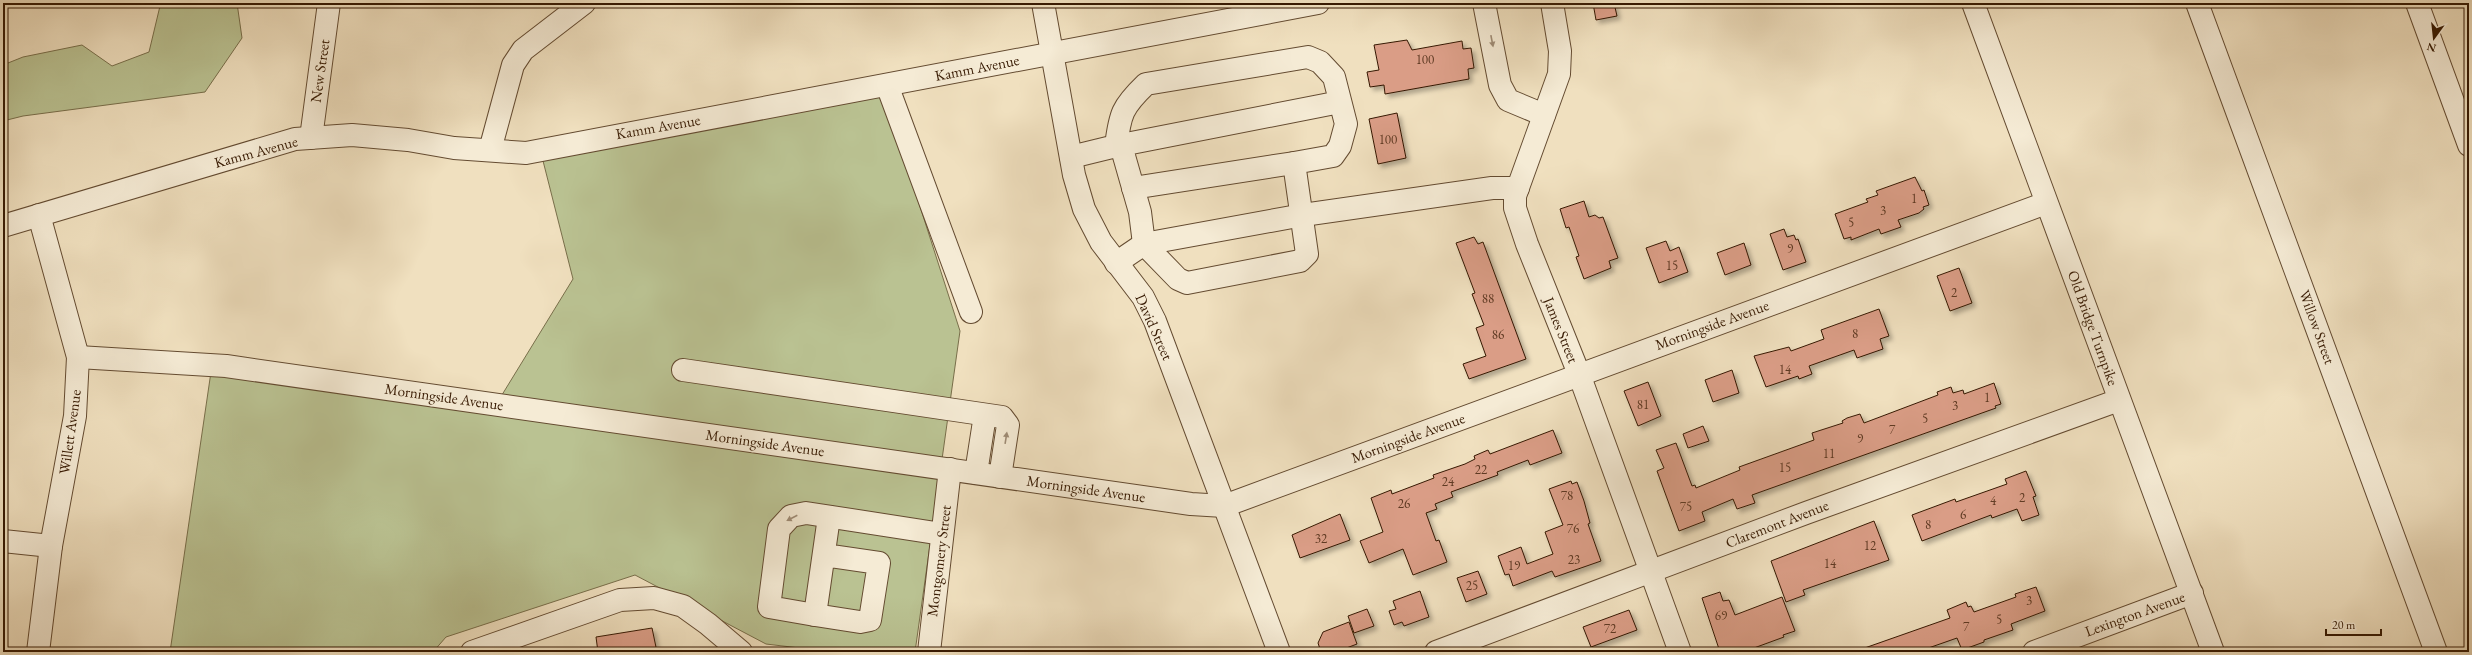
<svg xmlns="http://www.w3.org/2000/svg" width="2472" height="655" font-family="'EB Garamond',serif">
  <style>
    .green { fill: #bac292; stroke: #786e4a }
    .building { fill: #da9d86; stroke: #361902; filter: url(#shadow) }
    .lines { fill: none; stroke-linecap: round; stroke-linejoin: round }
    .minor-casing { stroke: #644b31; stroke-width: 24 }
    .minor { stroke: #f5ebd5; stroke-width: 22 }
    .oneway { fill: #9f8c76 }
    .labels { text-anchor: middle; stroke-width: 3; stroke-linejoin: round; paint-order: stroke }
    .number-label { font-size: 13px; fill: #5f3a23 }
    .street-label { font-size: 15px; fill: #361902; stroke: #f5ebd5 }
  </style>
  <defs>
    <filter id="shadow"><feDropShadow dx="3.5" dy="3.5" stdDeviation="2" flood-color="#0004"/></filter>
  </defs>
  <rect width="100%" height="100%" fill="#f0e0bf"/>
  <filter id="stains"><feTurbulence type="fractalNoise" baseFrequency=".005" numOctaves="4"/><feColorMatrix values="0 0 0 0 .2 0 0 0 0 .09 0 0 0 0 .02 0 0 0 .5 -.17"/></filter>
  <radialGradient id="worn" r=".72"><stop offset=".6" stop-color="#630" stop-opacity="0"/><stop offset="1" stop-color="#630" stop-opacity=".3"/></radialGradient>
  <g class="green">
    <path d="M 166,3 L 237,3 L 242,38 L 205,92 L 23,116 L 3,121 L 3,65 L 23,57 L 82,45 L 112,66 L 149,52 L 160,6 Z"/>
    <path d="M 881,85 L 960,331 L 915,652 L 833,652 L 766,644 L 635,575 L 446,637 L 433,652 L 170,652 L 212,365 L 497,403 L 573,279 L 540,149 Z"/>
  </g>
  <g class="building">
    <path d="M 1593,3 L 1614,3 L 1617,16 L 1596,20 Z"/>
    <path d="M 1407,40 L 1412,50 L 1462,41 L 1463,49 L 1471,48 L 1474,68 L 1468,69 L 1469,79 L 1385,94 L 1384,85 L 1370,87 L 1367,72 L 1379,70 L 1374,45 Z"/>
    <path d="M 1397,113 L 1406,158 L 1378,164 L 1369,119 Z"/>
    <path d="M 1915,177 L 1922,191 L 1924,190 L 1929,205 L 1923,207 L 1924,209 L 1919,213 L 1898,220 L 1901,227 L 1881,234 L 1879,229 L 1851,240 L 1851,237 L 1844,239 L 1835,214 L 1868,202 L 1866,199 L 1878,195 L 1876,191 Z"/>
    <path d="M 1584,201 L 1589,217 L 1595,215 L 1599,218 L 1603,217 L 1618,258 L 1609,261 L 1611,268 L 1584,279 L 1576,257 L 1579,256 L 1569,227 L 1566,228 L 1560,209 Z"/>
    <path d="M 1784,229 L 1787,237 L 1794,235 L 1796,240 L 1798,239 L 1806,262 L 1783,270 L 1770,234 Z"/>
    <path d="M 1474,237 L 1478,244 L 1483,242 L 1526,359 L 1469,379 L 1463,364 L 1486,356 L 1476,328 L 1484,325 L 1472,294 L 1475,293 L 1456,243 Z"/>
    <path d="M 1666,241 L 1670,251 L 1679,247 L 1688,272 L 1659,283 L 1646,248 Z"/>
    <path d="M 1744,243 L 1751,265 L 1725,275 L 1717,253 Z"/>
    <path d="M 1959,268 L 1972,303 L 1950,311 L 1937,276 Z"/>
    <path d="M 1879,309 L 1889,336 L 1880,339 L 1883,349 L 1857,358 L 1854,350 L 1809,366 L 1812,374 L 1799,379 L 1798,376 L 1766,387 L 1754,356 L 1789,347 L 1791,351 L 1824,339 L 1821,330 Z"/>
    <path d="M 1732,370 L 1739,393 L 1713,402 L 1705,380 Z"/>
    <path d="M 1648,382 L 1661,416 L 1638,426 L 1624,391 Z"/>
    <path d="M 1994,383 L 2001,404 L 1995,406 L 1996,408 L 1752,495 L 1755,503 L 1737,509 L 1733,499 L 1702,512 L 1705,521 L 1679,531 L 1657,471 L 1664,468 L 1656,450 L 1676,443 L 1692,486 L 1695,485 L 1696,488 L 1740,470 L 1739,467 L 1814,440 L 1812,433 L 1843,423 L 1842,421 L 1847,418 L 1860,414 L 1864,423 L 1938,395 L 1937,392 L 1951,387 L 1953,393 L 1963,390 L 1964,394 Z"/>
    <path d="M 1703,426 L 1709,441 L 1688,448 L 1683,434 Z"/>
    <path d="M 1553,430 L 1562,453 L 1530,465 L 1528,460 L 1497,472 L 1498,475 L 1451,492 L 1453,497 L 1435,504 L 1437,509 L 1426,513 L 1436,541 L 1439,540 L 1447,562 L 1413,575 L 1403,549 L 1369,563 L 1360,541 L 1383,532 L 1371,498 L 1391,490 L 1392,494 L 1434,478 L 1433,475 L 1465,464 L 1475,459 L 1474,456 L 1488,450 L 1490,454 Z"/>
    <path d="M 2026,471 L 2036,496 L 2033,497 L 2039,515 L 2022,521 L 2017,509 L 1992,518 L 1991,515 L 1922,541 L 1912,515 L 1955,499 L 1956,502 L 2007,484 L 2005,479 Z"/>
    <path d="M 1571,481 L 1572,484 L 1577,482 L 1584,501 L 1590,523 L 1588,524 L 1601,561 L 1555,577 L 1552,571 L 1513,586 L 1509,574 L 1505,575 L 1498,556 L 1521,547 L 1527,564 L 1553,554 L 1545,532 L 1563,525 L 1549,489 Z"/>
    <path d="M 1340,514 L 1350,540 L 1300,558 L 1292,535 Z"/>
    <path d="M 1874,521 L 1889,560 L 1803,590 L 1805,595 L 1786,602 L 1771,561 Z"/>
    <path d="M 1478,571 L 1487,594 L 1466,602 L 1457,578 Z"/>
    <path d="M 2036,587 L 2045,611 L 2011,624 L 2013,630 L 1984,640 L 1984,642 L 1962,650 L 1957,638 L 1917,652 L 1859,652 L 1859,650 L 1950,618 L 1947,610 L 1966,602 L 1968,607 L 1971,606 L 1974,612 L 2016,597 L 2015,594 Z"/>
    <path d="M 1420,591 L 1429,617 L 1404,626 L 1402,622 L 1394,625 L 1389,611 L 1396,609 L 1393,601 Z"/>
    <path d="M 1720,592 L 1723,601 L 1729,600 L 1735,615 L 1782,597 L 1795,631 L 1783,635 L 1784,637 L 1743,652 L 1720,652 L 1702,598 Z"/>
    <path d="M 1367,609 L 1374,626 L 1354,633 L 1348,616 Z"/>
    <path d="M 1629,610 L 1637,630 L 1591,647 L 1583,627 Z"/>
    <path d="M 1349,622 L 1357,644 L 1336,652 L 1321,652 L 1318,643 L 1323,632 Z"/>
    <path d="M 652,628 L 657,652 L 598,652 L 596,637 Z"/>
  </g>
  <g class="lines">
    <g class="minor-casing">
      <g id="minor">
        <path d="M 1043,3 L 1074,175 L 1084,209 L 1101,242 L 1143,297 L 1155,321 L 1279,652"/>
        <path d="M 1484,3 L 1500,85 L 1508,100 L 1544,115"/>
        <path d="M 1552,3 L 1560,51 L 1559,74 L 1515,196 L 1515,208 L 1527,244 L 1579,374 L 1680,652"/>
        <path d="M 1973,3 L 2213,652"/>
        <path d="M 2197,3 L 2436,652"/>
        <path d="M 2417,3 L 2469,145"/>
        <path d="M 887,85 L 971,312"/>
        <path d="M 311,138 L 329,3"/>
        <path d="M 490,150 L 513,65 L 523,50 L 584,3"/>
        <path d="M 1071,157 L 1116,146 L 1122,149 L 1140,212 L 1144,244 L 1178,279 L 1187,283 L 1300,261 L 1307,254 L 1294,163 L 1333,156 L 1340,146 L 1346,124 L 1334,77 L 1320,62 L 1308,57 L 1146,84 C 1122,107 1120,114 1116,146 L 1340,102"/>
        <path d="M 1133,188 L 1294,163"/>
        <path d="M 3,226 L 295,139 L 352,135 L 408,140 L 454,148 L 526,153 L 1318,3"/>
        <path d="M 1116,263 L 1144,244 L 1303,215 L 1492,188 L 1518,188"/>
        <path d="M 78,357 L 226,366 L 1191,504 L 1224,506 L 2046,203"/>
        <path d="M 683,370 L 1002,417 L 1008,425 L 1000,477"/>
        <path d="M 976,473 L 985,415"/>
        <path d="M 3,541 L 51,546"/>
        <path d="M 824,555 L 879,563 L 870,620 L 860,622 L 815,615 L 829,517"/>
        <path d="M 815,615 L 769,607 L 779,529 L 791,516 L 806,513 L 942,534"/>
        <path d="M 38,652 L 51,546 L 75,416 L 78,357 L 39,215"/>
        <path d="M 472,652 L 620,600 L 654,598 L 683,606 L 708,624 L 741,652"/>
        <path d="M 929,652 L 950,469"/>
        <path d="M 1436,652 L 1806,513 L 2119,400"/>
        <path d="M 2034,652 L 2192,593"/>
      </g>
    </g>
    <use href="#minor" class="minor"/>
  </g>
  <defs><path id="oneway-solid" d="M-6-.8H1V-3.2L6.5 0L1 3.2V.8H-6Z"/></defs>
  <g class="oneway">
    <use href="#oneway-solid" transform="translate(1492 41) rotate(79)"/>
    <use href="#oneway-solid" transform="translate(1006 438) rotate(-81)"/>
    <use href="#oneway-solid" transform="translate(792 518) rotate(153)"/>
  </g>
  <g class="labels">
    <g class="number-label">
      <text x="1425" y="64">100</text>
      <text x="1388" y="144">100</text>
      <text x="1914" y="203">1</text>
      <text x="1883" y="215">3</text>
      <text x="1851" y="227">5</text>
      <text x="1790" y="253">9</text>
      <text x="1672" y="270">15</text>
      <text x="1954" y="297">2</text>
      <text x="1488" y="303">88</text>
      <text x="1855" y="338">8</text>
      <text x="1498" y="339">86</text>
      <text x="1785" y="374">14</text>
      <text x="1987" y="402">1</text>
      <text x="1643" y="409">81</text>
      <text x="1955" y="410">3</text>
      <text x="1925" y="423">5</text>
      <text x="1892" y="434">7</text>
      <text x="1860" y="443">9</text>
      <text x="1829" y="458">11</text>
      <text x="1785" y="472">15</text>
      <text x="1481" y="474">22</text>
      <text x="1448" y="486">24</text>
      <text x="1567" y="500">78</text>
      <text x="2022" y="502">2</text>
      <text x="1993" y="505">4</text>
      <text x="1404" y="508">26</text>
      <text x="1686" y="511">75</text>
      <text x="1963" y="519">6</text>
      <text x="1928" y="529">8</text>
      <text x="1573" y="533">76</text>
      <text x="1321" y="543">32</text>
      <text x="1870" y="550">12</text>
      <text x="1574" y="564">23</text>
      <text x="1830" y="568">14</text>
      <text x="1514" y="570">19</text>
      <text x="1472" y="590">25</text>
      <text x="2029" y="605">3</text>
      <text x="1721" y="620">69</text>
      <text x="1999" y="624">5</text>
      <text x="1966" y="631">7</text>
      <text x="1610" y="633">72</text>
    </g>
    <g class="street-label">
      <text transform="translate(977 68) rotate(-11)" y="5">Kamm Avenue</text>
      <text transform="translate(320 71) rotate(-82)" y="5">New Street</text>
      <text transform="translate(658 127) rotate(-10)" y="5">Kamm Avenue</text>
      <text transform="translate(256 152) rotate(-15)" y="5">Kamm Avenue</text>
      <text transform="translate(1712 325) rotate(-20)" y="5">Morningside Avenue</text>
      <text transform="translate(1154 327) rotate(66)" y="5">David Street</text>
      <text transform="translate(2317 327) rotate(70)" y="5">Willow Street</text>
      <text transform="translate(2093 328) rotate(70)" y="5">Old Bridge Turnpike</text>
      <text transform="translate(1561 330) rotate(68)" y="5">James Street</text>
      <text transform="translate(444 397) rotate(8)" y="5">Morningside Avenue</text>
      <text transform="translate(70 432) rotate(-82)" y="5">Willett Avenue</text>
      <text transform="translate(1408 438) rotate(-20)" y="5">Morningside Avenue</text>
      <text transform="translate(765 443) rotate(8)" y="5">Morningside Avenue</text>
      <text transform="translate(1086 489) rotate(8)" y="5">Morningside Avenue</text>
      <text transform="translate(1777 524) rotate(-21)" y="5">Claremont Avenue</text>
      <text transform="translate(939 561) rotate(-83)" y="5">Montgomery Street</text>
      <text transform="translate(2135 614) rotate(-20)" y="5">Lexington Avenue</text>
    </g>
  </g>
  <rect width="2472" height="655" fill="none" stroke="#f0e0bf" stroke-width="16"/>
  <rect x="4" y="4" width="2464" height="647" fill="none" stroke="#361902" stroke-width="2"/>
  <rect x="8" y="8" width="2456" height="639" fill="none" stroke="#361902"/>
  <g transform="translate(2434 38) rotate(195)" stroke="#f5ebd5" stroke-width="3" paint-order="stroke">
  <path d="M0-3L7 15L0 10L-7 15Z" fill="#361902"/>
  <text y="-6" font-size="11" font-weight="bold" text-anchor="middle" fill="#361902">N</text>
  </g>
  <path d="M2326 629v6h55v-6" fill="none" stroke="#361902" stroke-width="2"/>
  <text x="2332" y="629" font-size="12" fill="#361902" stroke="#f5ebd5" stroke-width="3" paint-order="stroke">20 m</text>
  <rect width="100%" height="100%" filter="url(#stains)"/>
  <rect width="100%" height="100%" fill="url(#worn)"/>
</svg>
